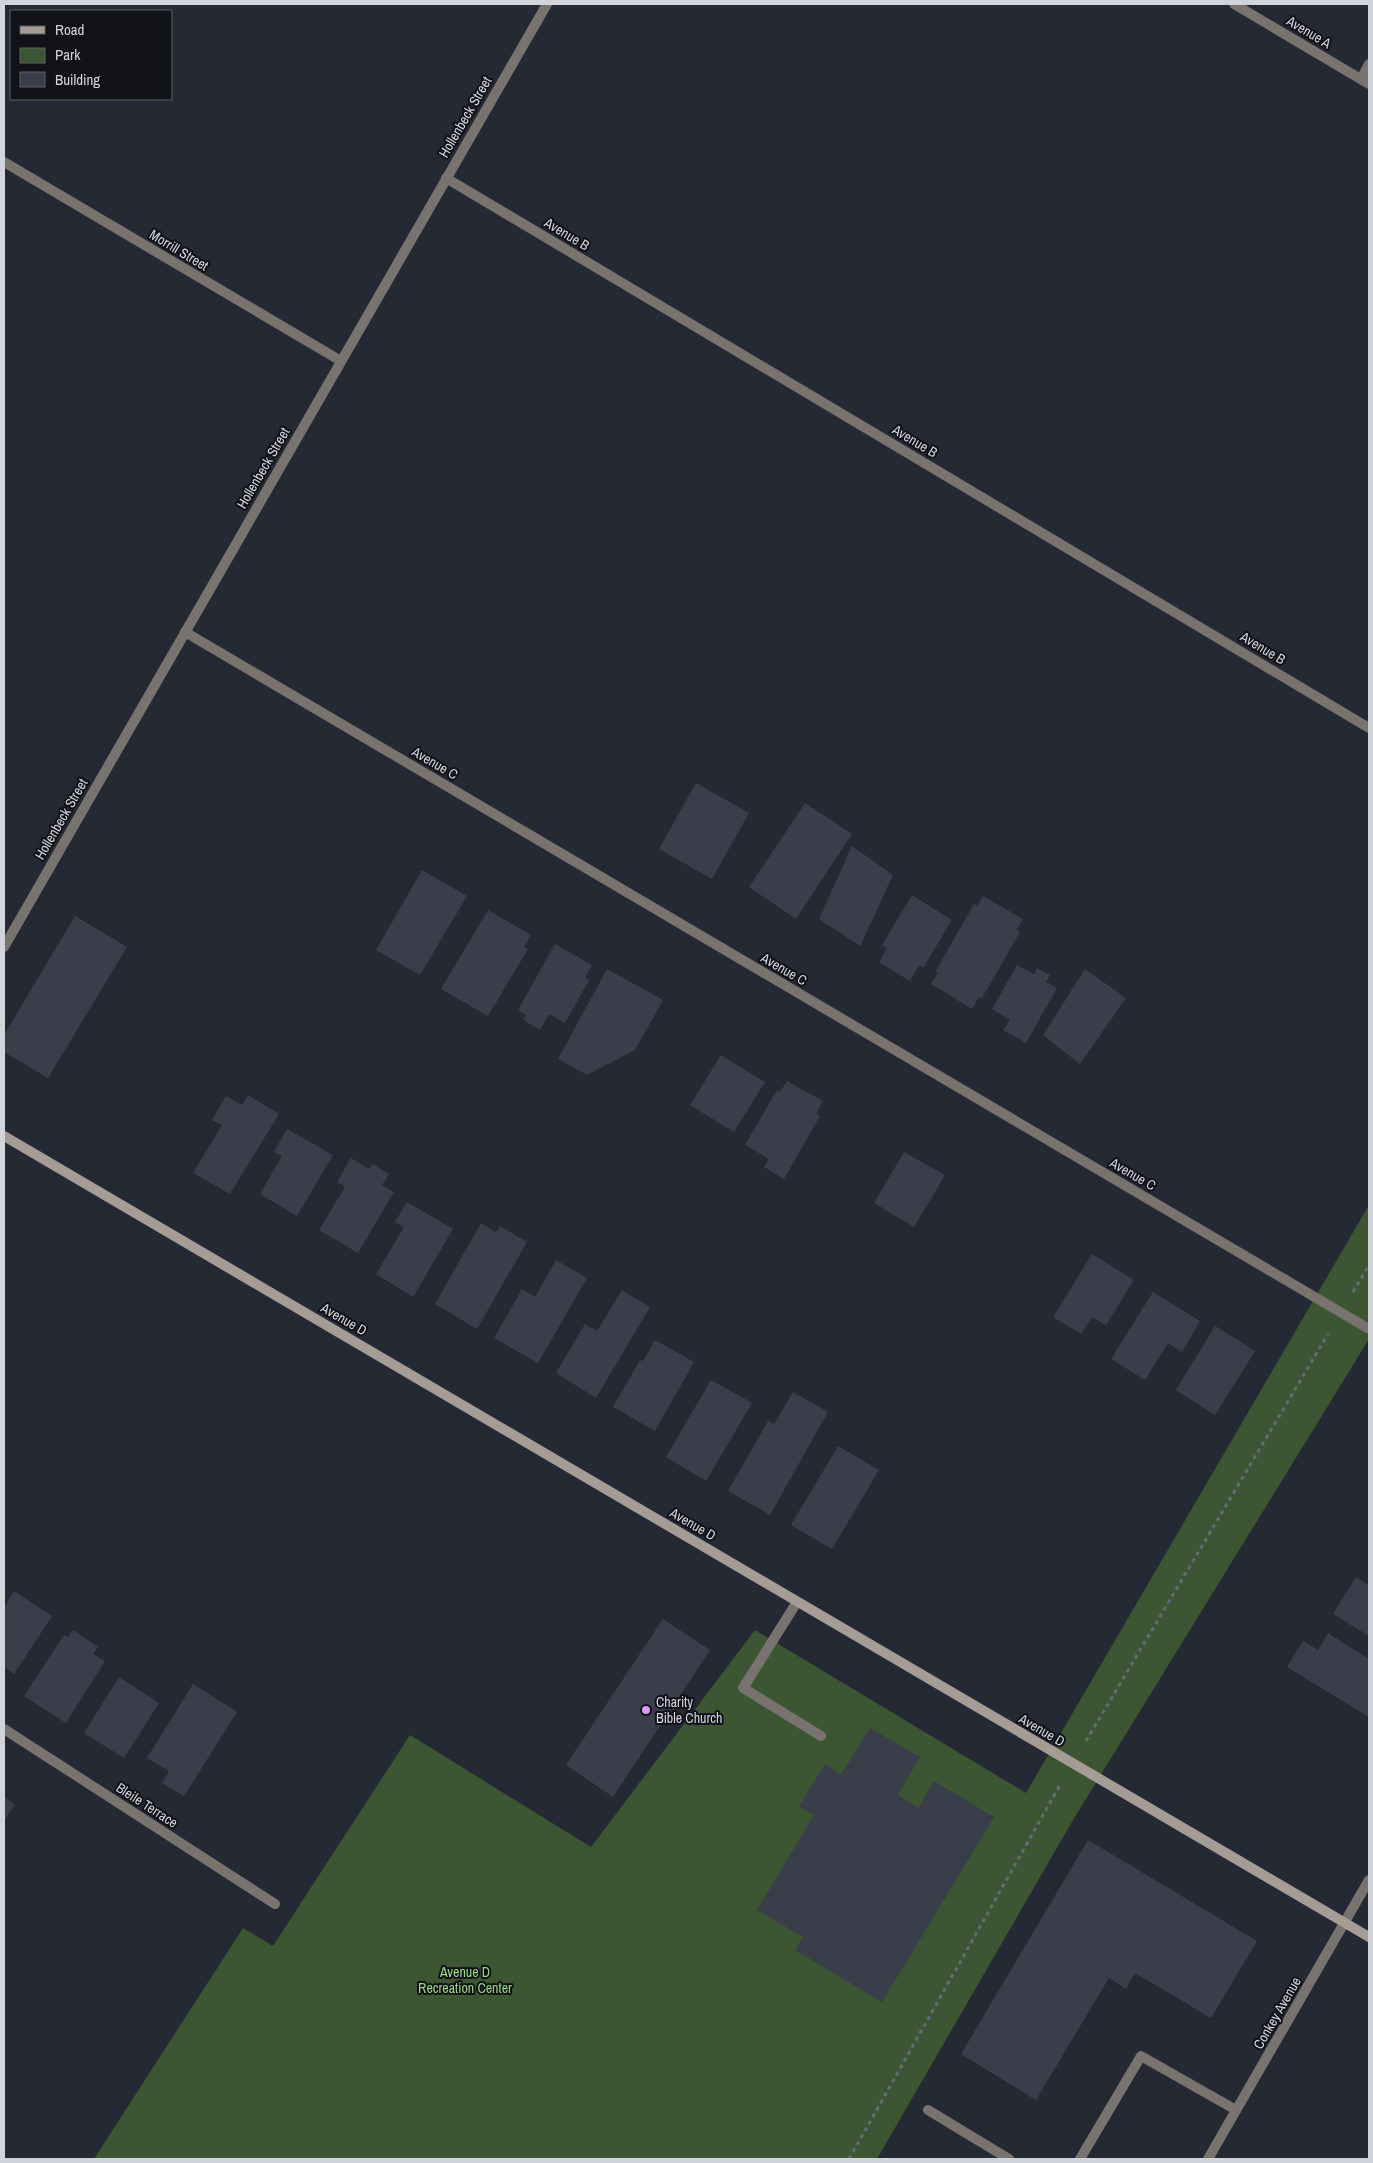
<svg xmlns="http://www.w3.org/2000/svg" width="1373" height="2163" font-family="'Archivo Narrow',sans-serif">
  <style>
    .green { fill: #3c5532 }
    .building { fill: #3a3e4a }
    .lines { fill: none; stroke-linecap: round; stroke-linejoin: round }
    .path { stroke: #676b74; stroke-width: 3; stroke-dasharray: 4 4; stroke-linecap: butt }
    .lane { stroke: #78736e; stroke-width: 10 }
    .street { stroke: #78736e; stroke-width: 10 }
    .secondary { stroke: #a59c95; stroke-width: 10 }
    .poi-dot { fill: #dd99f3; stroke: #101217; stroke-width: 2 }
    .labels { text-anchor: middle; stroke-width: 4; stroke-linejoin: round; paint-order: stroke }
    .street-label { font-size: 14px; fill: #d1d4db; stroke: #101217 }
    .poi-label { font-size: 14px; fill: #d1d4db; stroke: #101217; text-anchor: start }
    .park-label { font-size: 14px; fill: #9bd586; stroke: #101217 }
  </style>
  <rect width="100%" height="100%" fill="#252934"/>
  <path class="green" d="M 1369,1205 L 1369,1339 L 1073,1820 L 877,2159 L 94,2159 L 243,1928 L 273,1946 L 410,1735 L 591,1847 L 755,1630 L 1026,1793 Z"/>
  <g class="building">
    <path d="M 696,783 L 749,813 L 712,879 L 659,849 Z"/>
    <path d="M 805,803 L 852,834 L 796,919 L 749,887 Z"/>
    <path d="M 852,846 L 893,875 L 860,946 L 819,919 Z"/>
    <path d="M 422,870 L 467,896 L 420,975 L 376,950 Z"/>
    <path d="M 912,895 L 952,920 L 923,968 L 919,965 L 910,981 L 879,962 L 887,948 L 882,945 Z"/>
    <path d="M 983,896 L 1023,919 L 1017,930 L 1020,932 L 982,998 L 979,997 L 972,1009 L 931,984 L 938,973 L 935,972 L 974,904 L 977,906 Z"/>
    <path d="M 488,910 L 531,935 L 524,947 L 528,949 L 488,1016 L 441,989 Z"/>
    <path d="M 75,916 L 127,947 L 48,1078 L 4,1052 L 4,1035 Z"/>
    <path d="M 555,944 L 592,965 L 585,978 L 589,980 L 565,1023 L 549,1014 L 540,1030 L 523,1020 L 526,1015 L 518,1010 Z"/>
    <path d="M 1017,965 L 1034,974 L 1037,968 L 1050,975 L 1046,982 L 1057,988 L 1026,1043 L 1003,1030 L 1010,1020 L 992,1009 Z"/>
    <path d="M 607,969 L 663,1000 L 635,1050 L 587,1075 L 558,1059 Z"/>
    <path d="M 1085,969 L 1126,998 L 1080,1064 L 1043,1035 Z"/>
    <path d="M 721,1055 L 765,1082 L 734,1132 L 690,1105 Z"/>
    <path d="M 787,1081 L 823,1101 L 816,1114 L 820,1116 L 784,1179 L 764,1167 L 769,1159 L 745,1145 L 777,1090 L 780,1092 Z"/>
    <path d="M 248,1095 L 279,1114 L 230,1194 L 193,1173 L 222,1125 L 212,1120 L 226,1096 L 242,1105 Z"/>
    <path d="M 287,1129 L 333,1155 L 297,1216 L 260,1194 L 282,1156 L 274,1152 Z"/>
    <path d="M 904,1152 L 945,1175 L 914,1227 L 874,1203 Z"/>
    <path d="M 351,1158 L 369,1169 L 373,1164 L 389,1174 L 382,1185 L 394,1192 L 358,1253 L 319,1230 L 345,1187 L 337,1182 Z"/>
    <path d="M 407,1202 L 453,1229 L 413,1297 L 376,1274 L 404,1227 L 395,1222 Z"/>
    <path d="M 481,1223 L 496,1232 L 500,1226 L 527,1242 L 477,1329 L 435,1304 Z"/>
    <path d="M 1092,1254 L 1134,1280 L 1106,1325 L 1092,1317 L 1081,1334 L 1053,1317 Z"/>
    <path d="M 556,1260 L 587,1278 L 538,1363 L 494,1338 L 522,1289 L 535,1297 Z"/>
    <path d="M 622,1290 L 650,1307 L 596,1398 L 556,1373 L 585,1324 L 597,1331 Z"/>
    <path d="M 1153,1292 L 1200,1321 L 1182,1352 L 1168,1343 L 1145,1380 L 1111,1359 Z"/>
    <path d="M 1215,1326 L 1255,1351 L 1215,1415 L 1176,1390 Z"/>
    <path d="M 655,1340 L 694,1362 L 655,1431 L 613,1407 L 640,1360 L 643,1361 Z"/>
    <path d="M 711,1380 L 752,1403 L 706,1481 L 666,1457 Z"/>
    <path d="M 793,1392 L 828,1412 L 770,1515 L 728,1491 L 768,1421 L 774,1424 Z"/>
    <path d="M 838,1446 L 879,1470 L 832,1549 L 791,1525 Z"/>
    <path d="M 1356,1577 L 1369,1585 L 1369,1636 L 1333,1614 Z"/>
    <path d="M 14,1591 L 52,1616 L 14,1674 L 4,1667 L 4,1607 Z"/>
    <path d="M 663,1619 L 710,1650 L 613,1797 L 566,1765 Z"/>
    <path d="M 73,1630 L 98,1647 L 93,1654 L 105,1661 L 66,1723 L 24,1696 L 64,1635 L 68,1637 Z"/>
    <path d="M 1328,1633 L 1369,1659 L 1369,1717 L 1287,1667 L 1303,1641 L 1318,1650 Z"/>
    <path d="M 119,1677 L 159,1703 L 124,1758 L 84,1733 Z"/>
    <path d="M 193,1684 L 237,1712 L 184,1796 L 162,1783 L 169,1771 L 147,1758 Z"/>
    <path d="M 870,1728 L 920,1757 L 898,1795 L 918,1808 L 934,1781 L 994,1817 L 882,2002 L 795,1950 L 803,1937 L 757,1910 L 814,1815 L 799,1806 L 825,1764 L 841,1775 Z"/>
    <path d="M 4,1797 L 15,1804 L 4,1821 Z"/>
    <path d="M 1088,1840 L 1257,1941 L 1211,2018 L 1135,1973 L 1126,1989 L 1109,1978 L 1036,2100 L 961,2054 Z"/>
  </g>
  <g class="lines">
    <g class="path">
      <path d="M 1353,1292 L 1369,1265"/>
      <path d="M 1086,1741 L 1328,1334"/>
      <path d="M 849,2159 L 1060,1785"/>
    </g>
    <g class="lane">
      <path d="M 797,1602 L 743,1688 L 821,1736"/>
      <path d="M 928,2110 L 1009,2159"/>
      <path d="M 1080,2159 L 1141,2056 L 1236,2110"/>
    </g>
    <g class="street">
      <path d="M 1234,4 L 1369,84"/>
      <path d="M 1361,79 L 1369,64"/>
      <path d="M 4,162 L 341,361"/>
      <path d="M 446,178 L 1369,728"/>
      <path d="M 185,632 L 1369,1329"/>
      <path d="M 4,947 L 547,4"/>
      <path d="M 4,1729 L 275,1904"/>
      <path d="M 1208,2159 L 1369,1880"/>
    </g>
    <path class="secondary" d="M 4,1136 L 1369,1937"/>
  </g>
  <circle class="poi-dot" cx="646" cy="1710" r="5"/>
  <g class="labels">
    <g class="street-label">
      <text transform="translate(1309 32) rotate(31)" y="5">Avenue A</text>
      <text transform="translate(465 117) rotate(-60)" y="5">Hollenbeck Street</text>
      <text transform="translate(567 234) rotate(31)" y="5">Avenue B</text>
      <text transform="translate(179 250) rotate(31)" y="5">Morrill Street</text>
      <text transform="translate(915 441) rotate(31)" y="5">Avenue B</text>
      <text transform="translate(263 468) rotate(-60)" y="5">Hollenbeck Street</text>
      <text transform="translate(1263 648) rotate(31)" y="5">Avenue B</text>
      <text transform="translate(435 763) rotate(30)" y="5">Avenue C</text>
      <text transform="translate(61 819) rotate(-60)" y="5">Hollenbeck Street</text>
      <text transform="translate(784 969) rotate(30)" y="5">Avenue C</text>
      <text transform="translate(1133 1174) rotate(30)" y="5">Avenue C</text>
      <text transform="translate(344 1319) rotate(30)" y="5">Avenue D</text>
      <text transform="translate(693 1524) rotate(30)" y="5">Avenue D</text>
      <text transform="translate(1042 1730) rotate(30)" y="5">Avenue D</text>
      <text transform="translate(147 1805) rotate(33)" y="5">Bleile Terrace</text>
      <text transform="translate(1277 2013) rotate(-60)" y="5">Conkey Avenue</text>
    </g>
    <g class="poi-label">
      <text x="656" y="1707">Charity<tspan x="656" dy="16">Bible Church</tspan></text>
    </g>
    <g class="park-label">
      <text x="465" y="1977">Avenue D<tspan x="465" dy="16">Recreation Center</tspan></text>
    </g>
  </g>
  <rect width="1373" height="2163" fill="none" stroke="#d1d4db" stroke-width="10"/>
  <rect x="10" y="10" width="162" height="90" fill="#101217" stroke="#5d6065"/>
  <rect x="20" y="26" width="25" height="8" fill="#a59c95" stroke="#5d6065"/>
  <text x="55" y="35" font-size="15" fill="#d1d4db">Road</text>
  <rect x="20" y="48" width="25" height="15" fill="#3c5532" stroke="#5d6065"/>
  <text x="55" y="60" font-size="15" fill="#d1d4db">Park</text>
  <rect x="20" y="72" width="25" height="15" fill="#3a3e4a" stroke="#5d6065"/>
  <text x="55" y="85" font-size="15" fill="#d1d4db">Building</text>
</svg>
